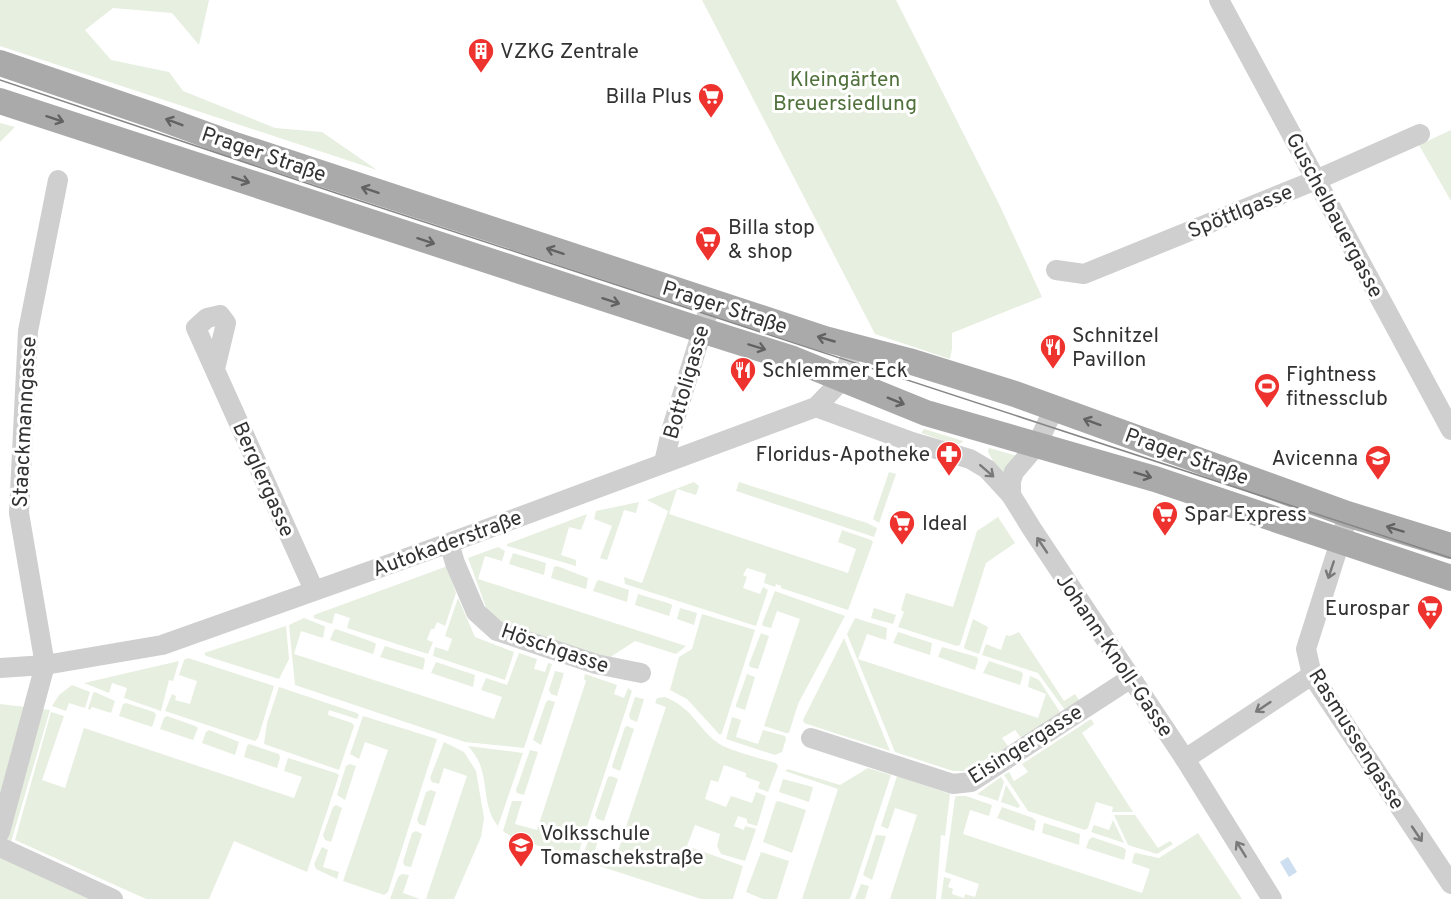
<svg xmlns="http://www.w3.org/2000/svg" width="1451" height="899" font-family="Overpass,sans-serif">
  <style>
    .green { fill: #e7efe0 }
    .water { fill: #ccdeef }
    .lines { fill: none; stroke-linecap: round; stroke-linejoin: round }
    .minor { stroke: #cfcfcf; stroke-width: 20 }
    .major { stroke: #aaa; stroke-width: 26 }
    .tram { stroke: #878787; stroke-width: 1.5 }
    .oneway { stroke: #626262 }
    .oneway2 { stroke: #797979 }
    .labels { text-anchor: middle; stroke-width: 6; stroke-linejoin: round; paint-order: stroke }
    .poi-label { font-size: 21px; fill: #323232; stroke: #fff; text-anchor: start }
    .park-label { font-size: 21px; fill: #50713c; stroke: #fff }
    .street-label { font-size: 21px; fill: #323232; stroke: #fff }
  </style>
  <rect width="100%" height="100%" fill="#fff"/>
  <g class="green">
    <path d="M 0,0 L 209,0 L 199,45 L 172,13 L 113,8 L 85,30 L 111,60 L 169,72 L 183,91 L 275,128 L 322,132 L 377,170 L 0,46 Z"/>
    <path d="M 702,0 L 896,0 L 1000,206 L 1042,297 L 952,333 L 952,349 L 950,359 L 875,334 Z"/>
    <path d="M 0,123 L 15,127 L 0,142 Z"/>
    <path d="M 1451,130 L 1451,201 L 1419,145 Z"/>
    <path d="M 924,429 L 963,441 L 963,442 L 956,445 L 921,433 Z"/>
    <path d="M 989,448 L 1017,456 L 1007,472 L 1001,475 L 988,452 Z"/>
    <path d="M 889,472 L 896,474 L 879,523 L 873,519 Z"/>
    <path d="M 694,482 L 699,486 L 696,495 L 677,489 L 669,514 L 848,573 L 856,549 L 838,542 L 842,530 L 871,540 L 873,542 L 848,610 L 781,588 L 781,586 L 776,584 L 775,587 L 764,583 L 766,574 L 747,568 L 743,575 L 747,577 L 743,588 L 760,594 L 763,587 L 768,590 L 756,626 L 625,584 L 624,577 L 642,583 L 668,511 L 647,500 Z"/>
    <path d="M 739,482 L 867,523 L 877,528 L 874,537 L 736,491 Z"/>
    <path d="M 639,502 L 636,513 L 624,510 L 607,560 L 600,558 L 612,526 L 594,519 L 596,511 Z"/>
    <path d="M 587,514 L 581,530 L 569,527 L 561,555 L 576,560 L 576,566 L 507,546 L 507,544 Z"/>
    <path d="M 998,517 L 1015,543 L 986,563 L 960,645 L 957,646 L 898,627 L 904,612 L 901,610 L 906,593 L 953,607 L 977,531 Z"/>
    <path d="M 498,547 L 505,551 L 502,561 L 485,556 L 478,579 L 686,646 L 676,654 L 635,641 L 609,658 L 500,623 L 487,610 L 468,558 Z"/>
    <path d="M 513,553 L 546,563 L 544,575 L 509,564 Z"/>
    <path d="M 557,566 L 588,578 L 586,589 L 551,578 L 554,567 Z"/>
    <path d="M 445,567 L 447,567 L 456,593 L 445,626 L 437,622 L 434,629 L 431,629 L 427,640 L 433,642 L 428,654 L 347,628 L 350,618 L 335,613 L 332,624 L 314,618 L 314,615 Z"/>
    <path d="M 599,580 L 629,590 L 627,602 L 593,591 L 597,581 Z"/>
    <path d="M 775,591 L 845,616 L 798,704 L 789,733 L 786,733 L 764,726 L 800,619 L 777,611 L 771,628 L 763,626 L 762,624 Z"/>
    <path d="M 638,594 L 671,604 L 672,606 L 669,616 L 635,605 Z"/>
    <path d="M 458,598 L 475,637 L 514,652 L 505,680 L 433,656 L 435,647 L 448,651 L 452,639 L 445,636 Z"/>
    <path d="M 680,608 L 697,613 L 694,625 L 677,619 Z"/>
    <path d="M 874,608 L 896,615 L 893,624 L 871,618 Z"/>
    <path d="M 702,614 L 755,630 L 722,733 L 720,735 L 687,699 L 670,690 L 679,657 L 692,649 Z"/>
    <path d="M 304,618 L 324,626 L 325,627 L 323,638 L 301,631 L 294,654 L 494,719 L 502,697 L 481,690 L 486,678 L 507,685 L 519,653 L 537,659 L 534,669 L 545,672 L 548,663 L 552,664 L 524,748 L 465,742 L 295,685 L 289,625 Z"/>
    <path d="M 855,618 L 887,628 L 886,640 L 867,634 L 858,659 L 1038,718 L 1046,694 L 1028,687 L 1030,676 L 1039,680 L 1060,712 L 1058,715 L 1021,738 L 1015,730 L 1002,738 L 1008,746 L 966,771 L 953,771 L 895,752 L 847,634 Z"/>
    <path d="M 973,619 L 988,627 L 979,654 L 965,649 L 964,647 Z"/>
    <path d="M 286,626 L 289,659 L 279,679 L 206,656 L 204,653 Z"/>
    <path d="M 336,629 L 373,642 L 376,644 L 373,654 L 330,640 L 334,630 Z"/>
    <path d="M 898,632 L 932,643 L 930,655 L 893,643 Z"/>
    <path d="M 1019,632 L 1064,701 L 1075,694 L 1080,701 L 1065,710 L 1038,673 L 982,655 L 986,644 L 1001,650 L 1006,635 L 1010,636 Z"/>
    <path d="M 761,633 L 769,636 L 758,669 L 750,667 L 749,664 Z"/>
    <path d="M 844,638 L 890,751 L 804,723 L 803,720 Z"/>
    <path d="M 385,646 L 424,658 L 425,660 L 423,670 L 380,657 Z"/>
    <path d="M 942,647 L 977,657 L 978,660 L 975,670 L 938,657 Z"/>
    <path d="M 188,658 L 274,686 L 258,738 L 255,741 L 165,711 L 172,694 L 176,696 L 175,700 L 190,704 L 197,681 L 179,675 L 184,660 Z"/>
    <path d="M 179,661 L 173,681 L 169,680 L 161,711 L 124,698 L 127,688 L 112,683 L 109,693 L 84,683 Z"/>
    <path d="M 989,661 L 1022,672 L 1023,675 L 1020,685 L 983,673 Z"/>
    <path d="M 436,662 L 475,675 L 473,687 L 431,673 Z"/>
    <path d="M 555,671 L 564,673 L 557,696 L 551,694 L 549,690 Z"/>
    <path d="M 585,674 L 617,685 L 614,694 L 624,698 L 628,688 L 632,691 L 577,857 L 575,857 L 513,838 L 503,831 L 512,801 L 522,801 L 515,824 L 537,830 L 586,681 L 584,679 Z"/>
    <path d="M 747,674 L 755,677 L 745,710 L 736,707 L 736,705 Z"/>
    <path d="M 72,685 L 90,692 L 85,708 L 69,703 L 66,711 L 52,706 L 59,695 Z"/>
    <path d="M 279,687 L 357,713 L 359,715 L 357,719 L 329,710 L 328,715 L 352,723 L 354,726 L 339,770 L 264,744 L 267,723 Z"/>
    <path d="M 95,692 L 115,701 L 111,713 L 92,707 L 90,710 L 88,709 L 93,693 Z"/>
    <path d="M 635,697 L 644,699 L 637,722 L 630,719 L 629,715 Z"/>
    <path d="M 665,697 C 694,709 697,728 718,743 C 727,750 763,759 776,763 L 778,766 L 768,792 L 758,788 L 760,782 L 746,777 L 746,773 L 724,765 L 718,782 L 711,780 L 705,799 L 726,807 L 731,796 L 752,803 L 756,792 L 766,796 L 757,826 L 747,823 L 747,819 L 738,816 L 734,826 L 744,830 L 745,826 L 756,829 L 745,861 L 721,854 L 717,846 L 720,834 L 695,825 L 687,846 L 743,866 L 733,899 L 701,899 L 584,861 L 582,857 L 594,826 L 602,828 L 595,850 L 616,857 L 666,707 L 655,703 L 657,698 Z"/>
    <path d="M 549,700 L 555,702 L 541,745 L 533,740 L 546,702 Z"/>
    <path d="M 126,703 L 154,712 L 156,715 L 152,727 L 119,716 L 123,704 Z"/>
    <path d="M 0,704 L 50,710 L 6,859 L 94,899 L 0,899 Z"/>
    <path d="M 51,712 L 64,716 L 42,780 L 65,788 L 84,728 L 294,798 L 302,777 L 284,771 L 288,758 L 336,773 L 339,775 L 307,872 L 234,841 L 209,899 L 146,899 L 15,840 Z"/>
    <path d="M 167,716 L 195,726 L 198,728 L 193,740 L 160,729 L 164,718 Z"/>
    <path d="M 363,716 L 437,739 L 388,892 L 384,895 L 343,881 L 388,750 L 365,742 L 359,759 L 350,754 Z"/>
    <path d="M 732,717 L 741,720 L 736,737 L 758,744 L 763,730 L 785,736 L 786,739 L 782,752 L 775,755 L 726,739 Z"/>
    <path d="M 1091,719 L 1094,724 L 1082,733 L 1133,812 L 1112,812 L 1113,807 L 1096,802 L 1088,828 L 1085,830 L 1028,811 L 1004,775 L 1009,772 L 1014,781 L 1028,772 L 1022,764 Z"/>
    <path d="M 627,726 L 634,729 L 620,771 L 613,768 L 612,766 L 625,727 Z"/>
    <path d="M 209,730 L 239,742 L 235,755 L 202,743 L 206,732 Z"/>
    <path d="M 444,742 L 464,752 L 476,771 L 484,818 L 481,837 L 454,899 L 426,899 L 467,776 L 444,768 L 439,784 L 432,782 L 430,778 Z"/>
    <path d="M 249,744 L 279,754 L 280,758 L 277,768 L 244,757 L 247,746 Z"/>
    <path d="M 468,746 L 523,753 L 498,826 C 485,811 487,789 482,771 C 480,761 474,753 468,746 Z"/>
    <path d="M 530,750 L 538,752 L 524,795 L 517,793 L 516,790 Z"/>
    <path d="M 350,764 L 356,766 L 345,800 L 337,795 L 346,766 Z"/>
    <path d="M 868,768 L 891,775 L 850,899 L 802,899 L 838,789 L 785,771 L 788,769 L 840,785 Z"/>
    <path d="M 611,776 L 618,779 L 604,821 L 597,819 L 595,815 L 608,777 Z"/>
    <path d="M 897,776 L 950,794 L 945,836 L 941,835 L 936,899 L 890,899 L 917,815 L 895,808 L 888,829 L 881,826 Z"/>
    <path d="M 1001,777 L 1004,782 L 998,801 L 977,794 Z"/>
    <path d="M 783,779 L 813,787 L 809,802 L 779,792 Z"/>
    <path d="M 1006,785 L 1020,806 L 1018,808 L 1001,802 Z"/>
    <path d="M 431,790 L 436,792 L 425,826 L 419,824 L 417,820 L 426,792 Z"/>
    <path d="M 957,796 L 966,796 L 992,805 L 989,816 L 970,810 L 963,834 L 1142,893 L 1150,869 L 1132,863 L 1134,854 L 1136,853 L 1159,858 L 1198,833 L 1242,899 L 941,899 L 944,877 L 951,879 L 948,887 L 953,889 L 952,894 L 964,898 L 965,894 L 975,897 L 979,884 L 945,872 L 955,797 Z"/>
    <path d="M 778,801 L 806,810 L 792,853 L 763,842 L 776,802 Z"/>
    <path d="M 336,805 L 342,808 L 331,842 L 325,840 L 323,835 L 333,807 Z"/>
    <path d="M 1002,807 L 1033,818 L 1036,821 L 1034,831 L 997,818 Z"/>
    <path d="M 1114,815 L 1135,815 L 1158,848 L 1170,841 L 1173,844 L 1157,854 L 1128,845 Z"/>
    <path d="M 1113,820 L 1124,843 L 1091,832 L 1094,825 L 1109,830 Z"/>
    <path d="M 1044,823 L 1080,834 L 1079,845 L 1042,833 Z"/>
    <path d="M 416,831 L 422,834 L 411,867 L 405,866 L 403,862 L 412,833 Z"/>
    <path d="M 876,835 L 886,836 L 872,880 L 863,875 Z"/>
    <path d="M 1092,837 L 1124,848 L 1126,850 L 1124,860 L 1086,848 L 1089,840 Z"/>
    <path d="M 322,847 L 328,850 L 323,867 L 339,872 L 337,879 L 316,869 L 314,864 Z"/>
    <path d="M 761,852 L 789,861 L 777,899 L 763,899 L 746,892 Z"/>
    <path d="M 402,874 L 409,875 L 403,893 L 420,899 L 390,899 L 398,877 Z"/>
    <path d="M 861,884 L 869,886 L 865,899 L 855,899 Z"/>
  </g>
  <path class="water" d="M 1288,857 L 1297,872 L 1289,877 L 1280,862 Z"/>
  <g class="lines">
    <g class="minor">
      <path d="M 1219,0 L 1451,430"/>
      <path d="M 1056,270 L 1084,274 L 1316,180 L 1420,134"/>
      <path d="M 215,369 L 226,323 L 220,315 L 207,318 L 196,328 L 314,590"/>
      <path d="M 816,407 L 909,441 L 970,459 L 987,469 L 1011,495"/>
      <path d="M 1054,408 L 1037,445 L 1014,472 L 1011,481 L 1011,495 L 1032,529 L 1185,759 L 1272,899"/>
      <path d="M 664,462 L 672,428 L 711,302"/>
      <path d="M 1347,514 L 1344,529 L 1306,649 L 1312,675 L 1451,884"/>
      <path d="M 449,543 L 455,563 L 476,612 L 497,631 L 596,664 L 641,673"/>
      <path d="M 0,668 L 45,665 L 162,645 L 449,543 L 816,407 L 842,380 L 854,347"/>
      <path d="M 811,738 L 953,784 L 971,782 L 1131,678"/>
      <path d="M 1185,759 L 1312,675"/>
      <path d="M 0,832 L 45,665 L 19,513 L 28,331 L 58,180"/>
      <path d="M 0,847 L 113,899"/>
    </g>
    <g class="major">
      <path d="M 0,63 L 158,117 L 229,143 L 825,339 L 909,361 L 1015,394 L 1347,514 L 1451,546"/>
      <path d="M 0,101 L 701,330 L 793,359 L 926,413 L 1155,479 L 1451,578"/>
    </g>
    <path class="tram" d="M 0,80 L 336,193 L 1451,558"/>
  </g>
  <defs><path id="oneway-shaft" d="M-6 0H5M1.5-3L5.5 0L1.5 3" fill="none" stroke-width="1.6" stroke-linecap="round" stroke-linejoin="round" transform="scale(1.5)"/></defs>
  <g class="oneway">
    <use href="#oneway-shaft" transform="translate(55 119) rotate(18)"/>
    <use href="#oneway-shaft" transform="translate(174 122) rotate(-159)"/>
    <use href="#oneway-shaft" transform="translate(241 180) rotate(18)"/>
    <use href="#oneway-shaft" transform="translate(370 190) rotate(-162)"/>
    <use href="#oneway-shaft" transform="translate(426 241) rotate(18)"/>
    <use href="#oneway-shaft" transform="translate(555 251) rotate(-162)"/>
    <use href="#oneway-shaft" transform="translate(611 301) rotate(18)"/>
    <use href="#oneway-shaft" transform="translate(826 339) rotate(-164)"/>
    <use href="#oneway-shaft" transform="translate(757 347) rotate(17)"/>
    <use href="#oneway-shaft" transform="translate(896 401) rotate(22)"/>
    <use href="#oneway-shaft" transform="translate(1092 422) rotate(-160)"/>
    <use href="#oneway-shaft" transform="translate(1143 475) rotate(17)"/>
    <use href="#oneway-shaft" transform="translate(1395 529) rotate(-163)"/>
  </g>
  <g class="oneway2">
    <use href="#oneway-shaft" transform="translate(987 471) rotate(41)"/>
    <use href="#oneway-shaft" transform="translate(1042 545) rotate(-124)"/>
    <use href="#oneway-shaft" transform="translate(1331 570) rotate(108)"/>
    <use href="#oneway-shaft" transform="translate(1263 707) rotate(146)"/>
    <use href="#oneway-shaft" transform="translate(1417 834) rotate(56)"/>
    <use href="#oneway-shaft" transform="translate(1241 849) rotate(-122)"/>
  </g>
  <defs>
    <g id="building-pin" transform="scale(1.35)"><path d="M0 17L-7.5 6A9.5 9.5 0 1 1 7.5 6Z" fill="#ee332f" stroke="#fff"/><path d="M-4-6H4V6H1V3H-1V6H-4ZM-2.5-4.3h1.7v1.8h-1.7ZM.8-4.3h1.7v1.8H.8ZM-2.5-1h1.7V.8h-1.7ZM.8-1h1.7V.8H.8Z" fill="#fff"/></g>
    <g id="supermarket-pin" transform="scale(1.35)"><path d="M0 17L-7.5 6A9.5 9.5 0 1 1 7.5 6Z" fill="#ee332f" stroke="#fff"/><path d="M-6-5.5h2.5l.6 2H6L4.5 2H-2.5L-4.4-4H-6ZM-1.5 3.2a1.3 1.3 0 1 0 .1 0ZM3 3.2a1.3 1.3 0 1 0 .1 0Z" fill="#fff"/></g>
    <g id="restaurant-pin" transform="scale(1.35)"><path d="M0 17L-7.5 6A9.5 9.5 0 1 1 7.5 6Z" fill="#ee332f" stroke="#fff"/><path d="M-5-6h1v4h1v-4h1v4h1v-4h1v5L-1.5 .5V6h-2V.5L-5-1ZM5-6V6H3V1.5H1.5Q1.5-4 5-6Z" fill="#fff"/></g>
    <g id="stadium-pin" transform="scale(1.35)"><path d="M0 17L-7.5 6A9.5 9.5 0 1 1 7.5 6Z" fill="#ee332f" stroke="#fff"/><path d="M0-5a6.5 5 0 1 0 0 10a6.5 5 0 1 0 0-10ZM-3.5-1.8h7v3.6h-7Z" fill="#fff"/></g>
    <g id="pharmacy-pin" transform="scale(1.35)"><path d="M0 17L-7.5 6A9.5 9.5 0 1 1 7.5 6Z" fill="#ee332f" stroke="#fff"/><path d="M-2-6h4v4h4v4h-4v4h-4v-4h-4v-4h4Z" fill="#fff"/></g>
    <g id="school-pin" transform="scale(1.35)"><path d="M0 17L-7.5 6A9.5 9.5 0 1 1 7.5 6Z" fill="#ee332f" stroke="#fff"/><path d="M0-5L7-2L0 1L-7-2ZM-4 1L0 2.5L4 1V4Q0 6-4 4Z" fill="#fff"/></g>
  </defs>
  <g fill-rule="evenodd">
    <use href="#building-pin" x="481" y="51"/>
    <use href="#supermarket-pin" x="711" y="96"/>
    <use href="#supermarket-pin" x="708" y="239"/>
    <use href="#restaurant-pin" x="1053" y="347"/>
    <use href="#restaurant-pin" x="743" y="370"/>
    <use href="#stadium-pin" x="1267" y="386"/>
    <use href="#pharmacy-pin" x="949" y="454"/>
    <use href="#school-pin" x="1378" y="458"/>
    <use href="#supermarket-pin" x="1165" y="514"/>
    <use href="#supermarket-pin" x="902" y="523"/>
    <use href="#supermarket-pin" x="1430" y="608"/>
    <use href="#school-pin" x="521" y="845"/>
  </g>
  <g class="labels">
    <g class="poi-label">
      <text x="500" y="58">VZKG Zentrale</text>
      <text x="692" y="103" text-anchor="end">Billa Plus</text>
      <text x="728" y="234">Billa stop<tspan x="728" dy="24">&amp; shop</tspan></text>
      <text x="1072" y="342">Schnitzel<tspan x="1072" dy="24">Pavillon</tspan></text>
      <text x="762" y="377">Schlemmer Eck</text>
      <text x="1286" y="381">Fightness<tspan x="1286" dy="24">fitnessclub</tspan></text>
      <text x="930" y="461" text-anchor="end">Floridus-Apotheke</text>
      <text x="1358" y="465" text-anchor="end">Avicenna</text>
      <text x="1184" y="521">Spar Express</text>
      <text x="922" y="530">Ideal</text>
      <text x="1410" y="615" text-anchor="end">Eurospar</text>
      <text x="540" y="840">Volksschule<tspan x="540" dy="24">Tomaschekstraße</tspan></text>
    </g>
    <g class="park-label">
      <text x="845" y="86">Kleingärten<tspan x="845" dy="24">Breuersiedlung</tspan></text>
    </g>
    <g class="street-label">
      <text transform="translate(264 154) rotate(19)" y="7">Prager Straße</text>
      <text transform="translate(1240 211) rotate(-22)" y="7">Spöttlgasse</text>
      <text transform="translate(1335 215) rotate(62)" y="7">Guschelbauergasse</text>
      <text transform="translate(725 307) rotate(18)" y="7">Prager Straße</text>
      <text transform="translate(686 382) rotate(-74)" y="7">Bottoligasse</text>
      <text transform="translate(24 422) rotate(-87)" y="7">Staackmanngasse</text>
      <text transform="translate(1187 456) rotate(20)" y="7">Prager Straße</text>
      <text transform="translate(264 479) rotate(66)" y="7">Berglergasse</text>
      <text transform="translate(447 543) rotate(-20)" y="7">Autokaderstraße</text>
      <text transform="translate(555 648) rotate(19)" y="7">Höschgasse</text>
      <text transform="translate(1115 655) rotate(56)" y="7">Johann-Knoll-Gasse</text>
      <text transform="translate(1357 739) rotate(58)" y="7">Rasmussengasse</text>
      <text transform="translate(1025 744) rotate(-32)" y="7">Eisingergasse</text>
    </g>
  </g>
</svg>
